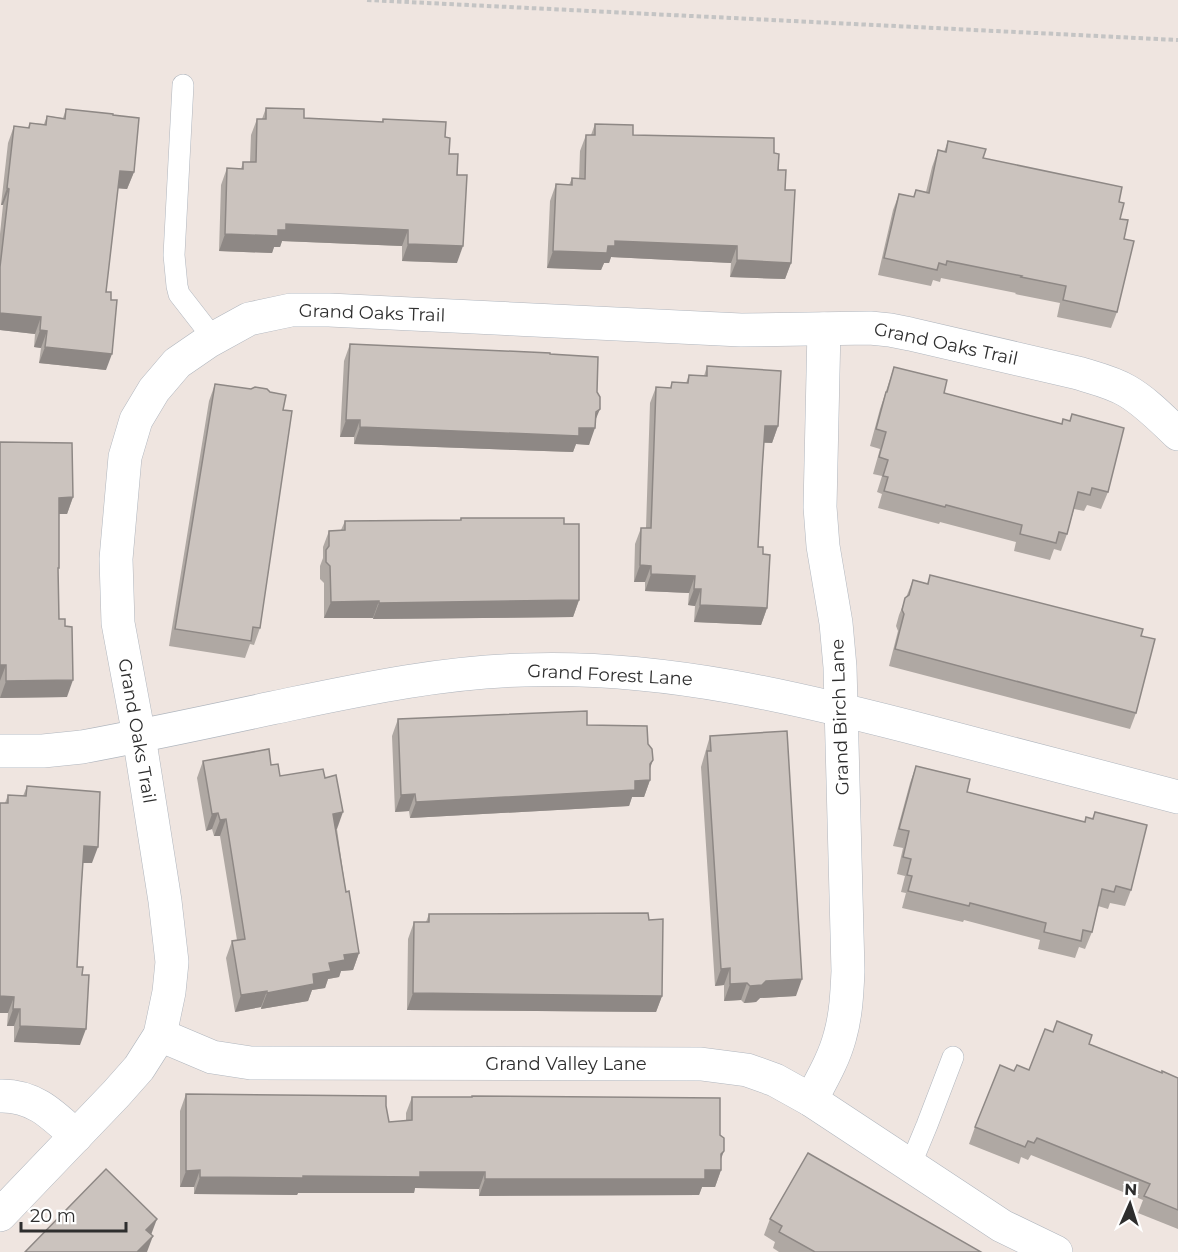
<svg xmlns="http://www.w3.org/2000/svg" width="1178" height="1252" font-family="Montserrat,sans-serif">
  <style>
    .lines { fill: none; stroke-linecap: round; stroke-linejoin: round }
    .service-casing { stroke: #b0b6be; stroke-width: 22 }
    .minor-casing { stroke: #b0b6be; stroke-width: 34 }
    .path { stroke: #c4c4c4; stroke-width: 4; stroke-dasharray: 4.5 3; stroke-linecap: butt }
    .service { stroke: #fff; stroke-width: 21 }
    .minor { stroke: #fff; stroke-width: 33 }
    .wall { fill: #afa8a3 }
    .shaded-wall { fill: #8e8885 }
    .building { fill: #cbc3be; stroke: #8e8885; stroke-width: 1.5 }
    .labels { text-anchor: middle; stroke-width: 4.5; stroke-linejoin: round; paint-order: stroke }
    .street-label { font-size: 18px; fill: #2e2e2e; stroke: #fff }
  </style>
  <rect width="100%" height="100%" fill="#efe5e0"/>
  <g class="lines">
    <g class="service-casing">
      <g id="service">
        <path d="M 183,85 L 174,255 L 177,286 L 179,294 L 214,339"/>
        <path d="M 910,1166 L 927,1125 L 953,1057"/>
      </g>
    </g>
    <g class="minor-casing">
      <g id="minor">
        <path d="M 0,751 L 43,751 L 82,747 C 152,734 221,719 291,704 C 368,688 445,672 524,670 C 664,665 799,698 933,733 C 1015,754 1096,776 1178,797"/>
        <path d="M 160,1035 L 212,1057 L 251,1063 L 701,1064 L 747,1070 L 775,1080 L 811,1100 L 1002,1226 L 1056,1252"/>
        <path d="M 0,1096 C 34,1095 53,1115 76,1136"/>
        <path d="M 811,1100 C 822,1079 834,1059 840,1036 C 846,1015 847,993 848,971 L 840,667 L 836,623 L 823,546 L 820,507 L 824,329"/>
        <path d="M 0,1215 L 116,1094 L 139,1068 L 160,1035 L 169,992 L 172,962 L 165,901 L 139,736 L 118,623 L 116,559 L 125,457 L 136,420 L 154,390 L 177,363 L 209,341 L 249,319 L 291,310 L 329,310 L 741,330 L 870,328 L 890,330 L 910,334 L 1078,373 C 1094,378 1112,382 1127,391 C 1146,402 1162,419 1178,434"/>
      </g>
    </g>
    <path class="path" d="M 367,0 L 1178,40"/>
    <use href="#service" class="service"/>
    <use href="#minor" class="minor"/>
  </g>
  <g class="wall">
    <path d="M 266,108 L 304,118 L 382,122 L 383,119 L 445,137 L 449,154 L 457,175 L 457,263 L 402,261 L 402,246 L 282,241 L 280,247 L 274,247 L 272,253 L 219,251 L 221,185 L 227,168 L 241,169 L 243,162 L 250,162 L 251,135 L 257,119 L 262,119 Z"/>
    <path d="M 66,109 L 113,115 L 134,172 L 127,189 L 118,188 L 106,292 L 106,370 L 39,363 L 41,348 L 34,347 L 35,334 L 0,330 L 0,234 L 3,205 L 1,205 L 8,143 L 14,126 L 28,128 L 30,123 L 44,124 L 47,116 L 63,118 Z"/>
    <path d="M 595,124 L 633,135 L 774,153 L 785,190 L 791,263 L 785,279 L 730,277 L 731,263 L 611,257 L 609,263 L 604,263 L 601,270 L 547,268 L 550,201 L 556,184 L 569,185 L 572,178 L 579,179 L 580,151 L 586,135 L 591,135 Z"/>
    <path d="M 948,141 L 983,158 L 1119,202 L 1120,219 L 1124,239 L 1117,312 L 1111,328 L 1057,317 L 1060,303 L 1015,294 L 1016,293 L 941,278 L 940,282 L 933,280 L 931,286 L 878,275 L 893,210 L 899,194 L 913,197 L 916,190 L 926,192 L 932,167 L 938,150 L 944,152 Z"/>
    <path d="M 350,344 L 550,354 L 596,420 L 589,445 L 576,444 L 573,452 L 354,444 L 354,437 L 340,437 L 344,361 Z"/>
    <path d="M 707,366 L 778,426 L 772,443 L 764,443 L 758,547 L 763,554 L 767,608 L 761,625 L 694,622 L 695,606 L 688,605 L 689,593 L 645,591 L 645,582 L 634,582 L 635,544 L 641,528 L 646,528 L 650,403 L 656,387 L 670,388 L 672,382 L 686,383 L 689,375 L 704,376 Z"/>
    <path d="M 894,367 L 944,393 L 1062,424 L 1070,421 L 1072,414 L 1108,492 L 1101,509 L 1087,505 L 1084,511 L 1074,509 L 1067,534 L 1061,551 L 1054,549 L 1050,560 L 1014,551 L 1016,542 L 940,522 L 939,524 L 878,508 L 882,494 L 877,492 L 882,476 L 873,474 L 880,449 L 870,446 L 880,409 Z"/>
    <path d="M 215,384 L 283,410 L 260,628 L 254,645 L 250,644 L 245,658 L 169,646 L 209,401 Z"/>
    <path d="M 0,442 L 73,497 L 67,514 L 59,514 L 58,571 L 59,619 L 67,697 L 0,698 Z"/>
    <path d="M 461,518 L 564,524 L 579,600 L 573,617 L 373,619 L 373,618 L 324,618 L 324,583 L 320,579 L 320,566 L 323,558 L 323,547 L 329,531 L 341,530 L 345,521 L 460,520 Z"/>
    <path d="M 930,575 L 1141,636 L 1136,713 L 1130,729 L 889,666 L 898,631 L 896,626 L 899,615 L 913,580 L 927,584 Z"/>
    <path d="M 398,719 L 650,769 L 650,780 L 644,797 L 632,797 L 629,806 L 410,818 L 409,811 L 395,812 L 392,736 Z"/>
    <path d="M 710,736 L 796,996 L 760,998 L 756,1002 L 744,1003 L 741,1000 L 724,1001 L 724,985 L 715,986 L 701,767 Z"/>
    <path d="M 203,761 L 271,765 L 280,776 L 337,829 L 346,892 L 359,953 L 353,970 L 341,971 L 339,977 L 328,979 L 325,988 L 312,990 L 308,1001 L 261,1009 L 261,1007 L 235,1012 L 226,958 L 232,941 L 237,940 L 220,836 L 214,836 L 212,829 L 206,831 L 197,778 Z"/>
    <path d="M 916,766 L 967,792 L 1085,822 L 1086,817 L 1092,819 L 1095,812 L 1131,890 L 1125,906 L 1110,903 L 1108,909 L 1098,906 L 1092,932 L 1085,949 L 1079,947 L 1075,958 L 1038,949 L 1040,940 L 964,920 L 963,922 L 902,908 L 906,893 L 901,892 L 905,876 L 897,874 L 903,848 L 893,846 L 910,783 Z"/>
    <path d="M 27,786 L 92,863 L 83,863 L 77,967 L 80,1045 L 14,1042 L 14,1026 L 7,1026 L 8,1013 L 0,1013 L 0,803 L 5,803 L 8,795 L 23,796 Z"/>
    <path d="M 429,914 L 649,920 L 662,996 L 656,1012 L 407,1010 L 408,939 L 414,922 L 426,922 Z"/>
    <path d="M 1053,1032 L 1089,1044 L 1162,1073 L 1178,1078 L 1178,1229 L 1138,1213 L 1143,1200 L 1031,1155 L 1028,1160 L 1021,1157 L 1019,1164 L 969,1144 L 975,1127 L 1014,1071 L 1029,1070 Z"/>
    <path d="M 186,1094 L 386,1106 L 389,1122 L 406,1121 L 406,1113 L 412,1097 L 720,1135 L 721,1170 L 715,1187 L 702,1187 L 699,1195 L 479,1196 L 479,1189 L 415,1188 L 414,1193 L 298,1193 L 297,1195 L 194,1194 L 194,1187 L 180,1187 L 180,1111 Z"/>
    <path d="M 770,1219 L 981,1252 L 779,1252 L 773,1248 L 775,1242 L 764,1235 Z"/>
  </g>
  <g class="shaded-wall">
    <path d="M 120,171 L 134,172 L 127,189 L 114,188 Z"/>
    <path d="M 7,188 L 9,189 L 3,205 L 1,205 Z"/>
    <path d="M 286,224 L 408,230 L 402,246 L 282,241 L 280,247 L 274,247 L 272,253 L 219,251 L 225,234 L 278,230 Z"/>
    <path d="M 615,241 L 737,246 L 731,263 L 611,257 L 609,263 L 604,263 L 601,270 L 547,268 L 553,251 L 608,246 Z"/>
    <path d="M 408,244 L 463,246 L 457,263 L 402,261 Z"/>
    <path d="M 737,260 L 791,263 L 785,279 L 730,277 Z"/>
    <path d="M 0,313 L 41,317 L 35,334 L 0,330 Z"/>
    <path d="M 40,330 L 47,331 L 41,348 L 34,347 Z"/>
    <path d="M 45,347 L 112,354 L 106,370 L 39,363 Z"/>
    <path d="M 600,409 L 593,426 L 595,428 L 589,445 L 576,444 L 573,452 L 354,444 L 360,427 L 579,428 Z"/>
    <path d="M 346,420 L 360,420 L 354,437 L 340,437 Z"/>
    <path d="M 765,426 L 778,426 L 772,443 L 759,442 Z"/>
    <path d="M 73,497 L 67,514 L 53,514 L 59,498 Z"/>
    <path d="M 640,565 L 651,566 L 645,582 L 634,582 Z"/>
    <path d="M 651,574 L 695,576 L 689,593 L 645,591 Z"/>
    <path d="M 694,589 L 701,589 L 695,606 L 688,605 Z"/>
    <path d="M 579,600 L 573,617 L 373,619 L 379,603 Z"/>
    <path d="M 379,601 L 373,618 L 324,618 L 331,602 Z"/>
    <path d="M 700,605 L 767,608 L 761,625 L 694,622 Z"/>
    <path d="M 0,665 L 6,665 L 0,681 Z"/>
    <path d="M 73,680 L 67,697 L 0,698 L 6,681 Z"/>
    <path d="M 653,760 L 647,777 L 650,780 L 644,797 L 632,797 L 629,806 L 410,818 L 416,802 L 635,781 Z"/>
    <path d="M 415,794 L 409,811 L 395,812 L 401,795 Z"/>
    <path d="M 343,812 L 337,829 L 327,831 L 333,814 Z"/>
    <path d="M 218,813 L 212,829 L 206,831 L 212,814 Z"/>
    <path d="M 226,819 L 220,836 L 214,836 L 220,820 Z"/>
    <path d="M 84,846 L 98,847 L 92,863 L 78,863 Z"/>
    <path d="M 359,953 L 353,970 L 341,971 L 339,977 L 328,979 L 325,988 L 312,990 L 308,1001 L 261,1009 L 267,993 L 313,974 L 329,963 L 344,955 Z"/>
    <path d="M 730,968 L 724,985 L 715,986 L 721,969 Z"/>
    <path d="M 802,979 L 796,996 L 760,998 L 756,1002 L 744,1003 L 750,986 L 766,981 Z"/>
    <path d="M 747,983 L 741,1000 L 724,1001 L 730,984 Z"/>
    <path d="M 267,991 L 261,1007 L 235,1012 L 241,995 Z"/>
    <path d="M 413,993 L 662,996 L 656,1012 L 407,1010 Z"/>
    <path d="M 0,996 L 14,997 L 8,1013 L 0,1013 Z"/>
    <path d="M 13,1009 L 20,1009 L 14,1026 L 7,1026 Z"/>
    <path d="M 20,1026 L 86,1029 L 80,1045 L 14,1042 Z"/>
    <path d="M 724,1151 L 718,1167 L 721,1170 L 715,1187 L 702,1187 L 699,1195 L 479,1196 L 485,1179 L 705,1170 Z"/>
    <path d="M 200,1170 L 194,1187 L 180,1187 L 186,1171 Z"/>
    <path d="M 420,1172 L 485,1172 L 479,1189 L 415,1188 L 414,1193 L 298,1193 L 297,1195 L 194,1194 L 200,1177 L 303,1176 Z"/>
    <path d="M 157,1219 L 151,1235 L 146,1230 Z"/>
    <path d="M 153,1236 L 147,1252 L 137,1252 Z"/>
  </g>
  <g class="building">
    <path d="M 266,108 L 304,109 L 304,118 L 383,122 L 383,119 L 446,122 L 445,137 L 450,138 L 449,154 L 458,154 L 457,175 L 467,175 L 463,246 L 408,244 L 408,230 L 286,224 L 286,230 L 278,230 L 278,236 L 225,234 L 227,168 L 243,169 L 243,162 L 256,162 L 257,119 L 266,119 Z"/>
    <path d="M 66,109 L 113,114 L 113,115 L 139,118 L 134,172 L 120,171 L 106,292 L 111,292 L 111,300 L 117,300 L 112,354 L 45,347 L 47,331 L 40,330 L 41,317 L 0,313 L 0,267 L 9,189 L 7,188 L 14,126 L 29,128 L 30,123 L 46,125 L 47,116 L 65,119 Z"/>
    <path d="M 595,124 L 633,125 L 633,135 L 774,138 L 774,153 L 779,154 L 778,170 L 786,170 L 785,190 L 795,190 L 791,263 L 737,260 L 737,246 L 615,241 L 615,246 L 608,246 L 607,253 L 553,251 L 556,184 L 572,185 L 572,178 L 585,179 L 586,135 L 595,135 Z"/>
    <path d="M 948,141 L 986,149 L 983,158 L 1122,187 L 1119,202 L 1124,203 L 1120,219 L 1128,220 L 1124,239 L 1134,241 L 1117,312 L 1063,300 L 1066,286 L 1021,277 L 1022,276 L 947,261 L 946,265 L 939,263 L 937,270 L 884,258 L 899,194 L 914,197 L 916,190 L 929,193 L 938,150 L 946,152 Z"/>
    <path d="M 350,344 L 550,353 L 550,354 L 598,357 L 597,392 L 600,397 L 600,409 L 596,412 L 595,428 L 579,428 L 579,436 L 360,427 L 360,420 L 346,420 Z"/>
    <path d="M 707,366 L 781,371 L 778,426 L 765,426 L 762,471 L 758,547 L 763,547 L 763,554 L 770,555 L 767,608 L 700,605 L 701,589 L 694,589 L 695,576 L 651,574 L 651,566 L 640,565 L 641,528 L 651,528 L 656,387 L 671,388 L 672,382 L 688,383 L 689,375 L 707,376 Z"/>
    <path d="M 894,367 L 947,380 L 944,393 L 1062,424 L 1063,419 L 1070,421 L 1072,414 L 1124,428 L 1108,492 L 1092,488 L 1090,495 L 1078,492 L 1067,534 L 1059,532 L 1056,543 L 1020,534 L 1022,525 L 946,505 L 945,507 L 884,491 L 888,477 L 883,476 L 888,460 L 879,457 L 886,432 L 876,429 L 886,392 L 887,392 Z"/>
    <path d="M 215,384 L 251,389 L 255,387 L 267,389 L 270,392 L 286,395 L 283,410 L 292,411 L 260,628 L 253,627 L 251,641 L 175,629 Z"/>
    <path d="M 0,442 L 72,443 L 73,497 L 59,498 L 59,568 L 58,568 L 59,619 L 65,619 L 65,626 L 72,627 L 73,680 L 6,681 L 6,665 L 0,665 Z"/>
    <path d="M 461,518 L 564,518 L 564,524 L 579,524 L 579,600 L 379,603 L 379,601 L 331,602 L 330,566 L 326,562 L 326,550 L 329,546 L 329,531 L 345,530 L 345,521 L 461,520 Z"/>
    <path d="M 930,575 L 1143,629 L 1141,636 L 1155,639 L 1136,713 L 895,649 L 904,614 L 902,610 L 905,598 L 909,595 L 913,580 L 928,584 Z"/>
    <path d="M 587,711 L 587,725 L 647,726 L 648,744 L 652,749 L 653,760 L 650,764 L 650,780 L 635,781 L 635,790 L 416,802 L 415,794 L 401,795 L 398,719 Z"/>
    <path d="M 787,731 L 802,979 L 766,981 L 762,985 L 750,986 L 747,983 L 730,984 L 730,968 L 721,969 L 707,751 L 711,751 L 710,736 Z"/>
    <path d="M 269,749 L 271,765 L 278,764 L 280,776 L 323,769 L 325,778 L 336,775 L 343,812 L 333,814 L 346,892 L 349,891 L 359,953 L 344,955 L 345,960 L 329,963 L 331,971 L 313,974 L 314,984 L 267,993 L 267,991 L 241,995 L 232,941 L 245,939 L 226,819 L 220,820 L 218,813 L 212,814 L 203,761 Z"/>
    <path d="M 916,766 L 970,779 L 967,792 L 1085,822 L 1086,817 L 1093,819 L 1095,812 L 1147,825 L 1131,890 L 1116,886 L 1114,892 L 1102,889 L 1092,932 L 1083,930 L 1081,941 L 1044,932 L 1046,923 L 970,903 L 969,906 L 908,891 L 912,876 L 907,875 L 911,859 L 903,857 L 909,831 L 899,829 Z"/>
    <path d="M 27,786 L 100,792 L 98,847 L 84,846 L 81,891 L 77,967 L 83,967 L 82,975 L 89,975 L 86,1029 L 20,1026 L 20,1009 L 13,1009 L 14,997 L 0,996 L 0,803 L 8,803 L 8,795 L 26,796 Z"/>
    <path d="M 648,913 L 649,920 L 663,919 L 662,996 L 413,993 L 414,922 L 429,922 L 429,914 Z"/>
    <path d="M 1057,1021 L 1092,1035 L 1089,1044 L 1162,1073 L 1162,1071 L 1178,1078 L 1178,1210 L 1144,1196 L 1150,1184 L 1037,1138 L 1034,1143 L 1028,1141 L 1025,1147 L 975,1127 L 1000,1065 L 1014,1071 L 1017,1065 L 1029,1070 L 1045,1029 L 1053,1032 Z"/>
    <path d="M 186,1094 L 386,1096 L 386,1106 L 389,1122 L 412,1120 L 412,1097 L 472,1097 L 472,1096 L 720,1098 L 720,1135 L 724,1138 L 724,1151 L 721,1154 L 721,1170 L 705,1170 L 705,1179 L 485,1179 L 485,1172 L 420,1172 L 420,1177 L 303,1176 L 303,1178 L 200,1177 L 200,1170 L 186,1171 Z"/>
    <path d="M 808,1153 L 981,1252 L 815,1252 L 779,1232 L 782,1226 L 770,1219 Z"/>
    <path d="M 106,1169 L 157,1219 L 146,1230 L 153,1236 L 137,1252 L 25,1252 Z"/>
  </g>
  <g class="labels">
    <g class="street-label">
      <text transform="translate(372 313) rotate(2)" y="6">Grand Oaks Trail</text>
      <text transform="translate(946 344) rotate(12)" y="6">Grand Oaks Trail</text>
      <text transform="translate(610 675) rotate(3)" y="6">Grand Forest Lane</text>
      <text transform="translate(840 717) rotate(-92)" y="6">Grand Birch Lane</text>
      <text transform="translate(137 731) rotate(80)" y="6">Grand Oaks Trail</text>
      <text x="566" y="1070">Grand Valley Lane</text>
    </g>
  </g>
  <g transform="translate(1130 1204) rotate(3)" stroke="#ffffff" stroke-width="4.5" paint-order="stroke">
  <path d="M0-4.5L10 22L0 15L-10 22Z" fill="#2e2e2e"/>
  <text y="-9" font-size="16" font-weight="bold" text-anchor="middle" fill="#2e2e2e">N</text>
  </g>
  <path d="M21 1222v9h105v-9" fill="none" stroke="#2e2e2e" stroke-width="3"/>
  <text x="30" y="1222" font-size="18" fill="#2e2e2e" stroke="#ffffff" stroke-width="4.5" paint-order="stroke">20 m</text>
</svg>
